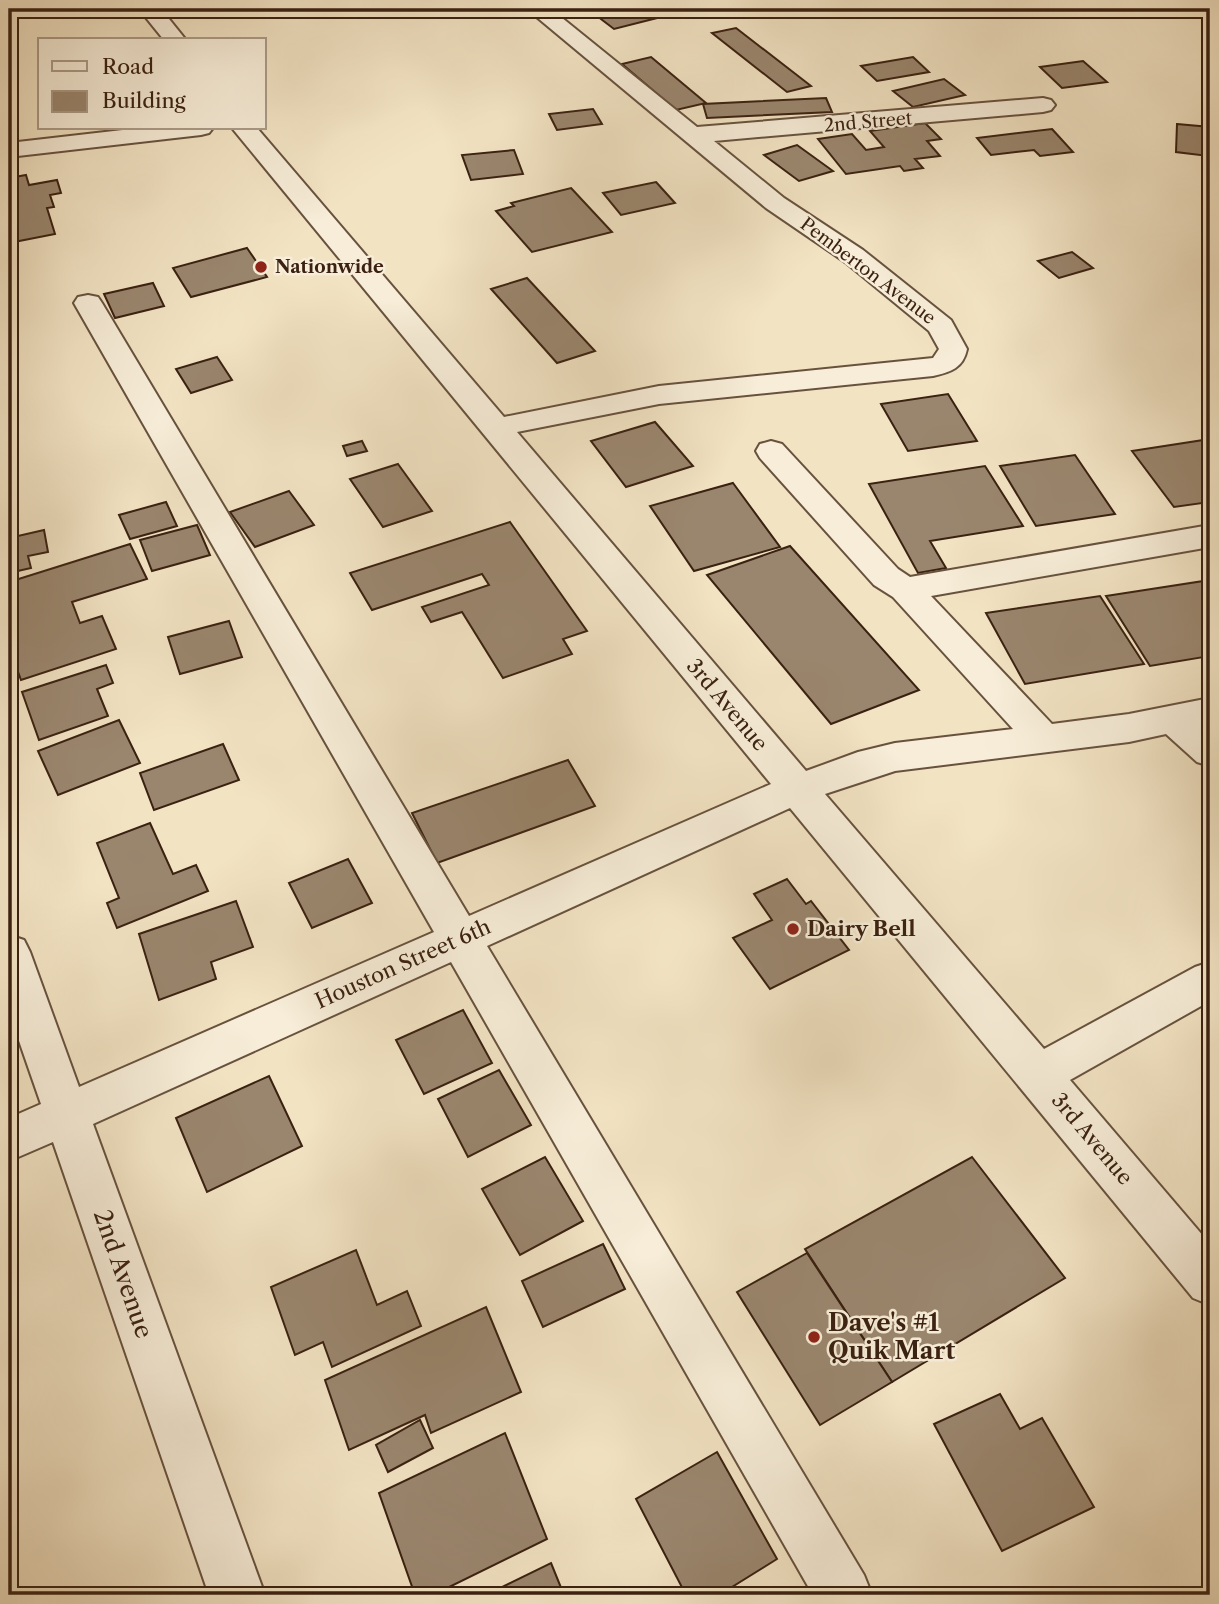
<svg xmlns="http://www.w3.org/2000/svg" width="1219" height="1604" font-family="'Libre Caslon Text',serif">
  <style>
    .building { fill: #9a866e; stroke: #3a2111; stroke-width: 2 }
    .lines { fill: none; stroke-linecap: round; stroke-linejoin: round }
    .minor-casing { stroke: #68523e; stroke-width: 4 }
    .minor { fill: #f7edd8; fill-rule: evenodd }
    .poi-dot { fill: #8f2418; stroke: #f7edd8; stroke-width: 2.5 }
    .labels { text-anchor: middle; stroke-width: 5; stroke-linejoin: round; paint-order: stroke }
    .far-street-label { font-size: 18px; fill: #3a2111; stroke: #f7edd8 }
    .far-poi-label { font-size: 18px; font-weight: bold; fill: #3a2111; stroke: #f7edd8; text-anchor: start }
    .street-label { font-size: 21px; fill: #3a2111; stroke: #f7edd8 }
    .poi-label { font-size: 21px; font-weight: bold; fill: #3a2111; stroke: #f7edd8; text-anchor: start }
    .near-street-label { font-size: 24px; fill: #3a2111; stroke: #f7edd8 }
    .near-poi-label { font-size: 24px; font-weight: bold; fill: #3a2111; stroke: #f7edd8; text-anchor: start }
  </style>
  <rect width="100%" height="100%" fill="#f2e3c3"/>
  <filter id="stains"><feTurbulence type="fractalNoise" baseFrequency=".00286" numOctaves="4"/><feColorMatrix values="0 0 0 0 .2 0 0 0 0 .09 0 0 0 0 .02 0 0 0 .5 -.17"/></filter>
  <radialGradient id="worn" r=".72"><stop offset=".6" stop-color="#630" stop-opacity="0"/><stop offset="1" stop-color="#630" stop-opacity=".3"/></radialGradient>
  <g class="building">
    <path d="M 626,9 L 649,9 L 661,17 L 614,29 L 597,16 Z"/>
    <path d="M 736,28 L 811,86 L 787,92 L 712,33 Z"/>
    <path d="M 651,57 L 706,103 L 676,110 L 622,64 Z"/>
    <path d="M 913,57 L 929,72 L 877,81 L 861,66 Z"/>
    <path d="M 1083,61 L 1107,82 L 1062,88 L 1040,67 Z"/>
    <path d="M 944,79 L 965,95 L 913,107 L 893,91 Z"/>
    <path d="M 826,98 L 832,112 L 707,118 L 703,104 Z"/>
    <path d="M 593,109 L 602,124 L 557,130 L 549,114 Z"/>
    <path d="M 925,123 L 941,139 L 927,141 L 940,156 L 915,159 L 923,168 L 904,171 L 900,166 L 846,174 L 818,139 L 852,134 L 866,150 L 884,147 L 870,131 Z"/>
    <path d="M 1177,124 L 1210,127 L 1208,156 L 1176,152 Z"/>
    <path d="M 1052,129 L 1073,152 L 1040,156 L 1034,150 L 991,155 L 977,138 Z"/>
    <path d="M 797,145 L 833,171 L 799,181 L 764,155 Z"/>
    <path d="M 514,150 L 523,174 L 471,180 L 462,155 Z"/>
    <path d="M 26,175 L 29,185 L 57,180 L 61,193 L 50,195 L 54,207 L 47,208 L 55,234 L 9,243 L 9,178 Z"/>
    <path d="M 656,182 L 675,203 L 621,215 L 603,193 Z"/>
    <path d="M 571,188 L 612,232 L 532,252 L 496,211 L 514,206 L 511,203 Z"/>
    <path d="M 247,248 L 267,277 L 191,297 L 173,268 Z"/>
    <path d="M 1072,252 L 1093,268 L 1059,278 L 1038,261 Z"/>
    <path d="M 527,278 L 595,351 L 557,363 L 491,289 Z"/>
    <path d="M 153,283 L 164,306 L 115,318 L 104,294 Z"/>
    <path d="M 217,357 L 232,380 L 191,393 L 176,369 Z"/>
    <path d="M 948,394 L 977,441 L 908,451 L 881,404 Z"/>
    <path d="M 655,422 L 693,466 L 626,487 L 591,441 Z"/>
    <path d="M 1210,439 L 1210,502 L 1174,507 L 1132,451 Z"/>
    <path d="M 362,441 L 367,451 L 347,456 L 343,446 Z"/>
    <path d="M 1075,455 L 1115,514 L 1036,526 L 1000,466 Z"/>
    <path d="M 398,464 L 432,511 L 383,527 L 350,479 Z"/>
    <path d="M 985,466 L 1023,526 L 930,541 L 946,568 L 918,573 L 869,484 Z"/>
    <path d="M 733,483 L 780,547 L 694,571 L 650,506 Z"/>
    <path d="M 289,491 L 314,525 L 255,547 L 230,512 Z"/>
    <path d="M 166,502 L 177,526 L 130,539 L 119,515 Z"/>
    <path d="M 510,522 L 587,631 L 563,639 L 572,654 L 503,678 L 462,612 L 431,622 L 422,607 L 489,585 L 482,574 L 372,610 L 350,573 Z"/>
    <path d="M 197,525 L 210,555 L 152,571 L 140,540 Z"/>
    <path d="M 44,530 L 48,552 L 28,556 L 31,568 L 9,573 L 9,538 Z"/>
    <path d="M 130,544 L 147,579 L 72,602 L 80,623 L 102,616 L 116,649 L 21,680 L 9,647 L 9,582 Z"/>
    <path d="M 790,546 L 919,690 L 831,724 L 707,575 Z"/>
    <path d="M 1210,580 L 1210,656 L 1150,666 L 1106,596 Z"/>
    <path d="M 1100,596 L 1144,664 L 1025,684 L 986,613 Z"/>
    <path d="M 229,621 L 242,657 L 180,674 L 168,637 Z"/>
    <path d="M 106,665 L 113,683 L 97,689 L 108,716 L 39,740 L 22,692 Z"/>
    <path d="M 119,720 L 140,763 L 58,795 L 38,751 Z"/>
    <path d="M 223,744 L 239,780 L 154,810 L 140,773 Z"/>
    <path d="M 568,760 L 595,806 L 437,863 L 412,813 Z"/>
    <path d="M 150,823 L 173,874 L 196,865 L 208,891 L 117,928 L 107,903 L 119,898 L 97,843 Z"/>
    <path d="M 348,859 L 372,903 L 312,928 L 289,883 Z"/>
    <path d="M 787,879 L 806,904 L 811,901 L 849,950 L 770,989 L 733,938 L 772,920 L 754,894 Z"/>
    <path d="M 236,901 L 253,947 L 211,962 L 216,979 L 159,1000 L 139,934 Z"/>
    <path d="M 463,1010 L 492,1063 L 424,1094 L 396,1040 Z"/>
    <path d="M 499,1070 L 531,1125 L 468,1157 L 438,1099 Z"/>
    <path d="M 269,1076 L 302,1146 L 207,1192 L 176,1118 Z"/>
    <path d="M 545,1157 L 583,1221 L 520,1255 L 482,1189 Z"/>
    <path d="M 972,1157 L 1065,1278 L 892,1382 L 805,1249 Z"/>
    <path d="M 603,1244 L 625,1289 L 543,1327 L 522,1281 Z"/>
    <path d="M 356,1250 L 377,1305 L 407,1291 L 421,1326 L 332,1367 L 323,1342 L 295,1355 L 271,1287 Z"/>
    <path d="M 807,1253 L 892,1382 L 820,1425 L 737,1292 Z"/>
    <path d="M 486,1307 L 521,1392 L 431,1433 L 425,1415 L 349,1450 L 325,1380 Z"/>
    <path d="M 1000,1394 L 1020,1429 L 1042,1418 L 1094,1507 L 1002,1551 L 934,1424 Z"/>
    <path d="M 420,1420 L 433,1448 L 388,1472 L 376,1445 Z"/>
    <path d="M 505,1433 L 547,1539 L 433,1595 L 415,1595 L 379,1493 Z"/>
    <path d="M 717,1452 L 777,1559 L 719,1595 L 686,1595 L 636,1499 Z"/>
    <path d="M 551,1563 L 564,1595 L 486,1595 Z"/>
  </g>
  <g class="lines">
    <g class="minor-casing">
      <g id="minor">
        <path d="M 139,9 L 161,9 L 186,40 L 164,40 Z"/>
        <path d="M 527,9 L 551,9 L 697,127 L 1043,98 L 1051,100 L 1055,105 L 1051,110 L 1043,112 L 714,141 L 784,198 L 863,250 L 951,320 L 967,349 C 963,368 951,372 933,376 L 659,404 L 517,432 L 806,771 L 858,752 L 895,743 L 1013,729 L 893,597 L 874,585 L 760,458 L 756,451 L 760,444 L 771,441 L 782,444 L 898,569 L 910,577 L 1210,525 L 1210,547 L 931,596 L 1052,724 L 1129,714 L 1210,698 L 1210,724 L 1205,725 L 1210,730 L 1210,766 L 1197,762 L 1166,734 L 1129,742 L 895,771 L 825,794 L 1044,1049 L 1195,967 L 1210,962 L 1210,1001 L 1070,1080 L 1210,1244 L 1210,1305 L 1193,1298 L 790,808 L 487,946 L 864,1575 L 872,1595 L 813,1595 L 451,962 L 93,1124 L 265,1595 L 209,1595 L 53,1142 L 9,1161 L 9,1118 L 41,1104 L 9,1012 L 9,935 L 24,940 L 30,952 L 79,1087 L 434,932 L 74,303 L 78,297 L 88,295 L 98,297 L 102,303 L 469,916 L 771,784 L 232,128 L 257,128 L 504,417 L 659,386 L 933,358 L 939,349 L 929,331 L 845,262 L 766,208 Z"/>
        <path d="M 140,128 L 213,128 L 209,133 L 201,135 L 9,157 L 9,143 Z"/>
      </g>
    </g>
    <use href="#minor" class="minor"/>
  </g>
  <g class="poi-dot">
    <circle cx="261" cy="267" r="7"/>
    <circle cx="793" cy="929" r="7"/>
    <circle cx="814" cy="1337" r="7"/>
  </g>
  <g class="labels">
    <g class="far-street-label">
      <text transform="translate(868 122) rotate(-5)" y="6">2nd Street</text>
      <text transform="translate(868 271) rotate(37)" y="6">Pemberton Avenue</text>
    </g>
    <g class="far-poi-label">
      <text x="275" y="273">Nationwide</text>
    </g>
    <g class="street-label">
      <text transform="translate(727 705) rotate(50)" y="7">3rd Avenue</text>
      <text transform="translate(403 964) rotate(-24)" y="7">Houston Street 6th</text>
      <text transform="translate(1092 1139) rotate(50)" y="7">3rd Avenue</text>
    </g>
    <g class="poi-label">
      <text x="807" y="936">Dairy Bell</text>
    </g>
    <g class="near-street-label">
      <text transform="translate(123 1274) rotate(71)" y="8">2nd Avenue</text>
    </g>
    <g class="near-poi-label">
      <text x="828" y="1331">Dave's #1<tspan x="828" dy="28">Quik Mart</tspan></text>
    </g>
  </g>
  <rect width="1219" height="1604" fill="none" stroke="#f2e3c3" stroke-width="35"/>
  <rect x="10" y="10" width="1198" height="1583" fill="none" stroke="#3a2111" stroke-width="3.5"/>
  <rect x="18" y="18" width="1184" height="1569" fill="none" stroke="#3a2111" stroke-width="2"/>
  <rect x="38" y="38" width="228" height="91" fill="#f7edd8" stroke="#ab9b88" stroke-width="2"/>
  <rect x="52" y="61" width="35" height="10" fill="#f7edd8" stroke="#ab9b88" stroke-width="2"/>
  <text x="102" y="74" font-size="21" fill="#3a2111">Road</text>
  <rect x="52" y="91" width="35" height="21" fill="#9a866e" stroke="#ab9b88" stroke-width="2"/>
  <text x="102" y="108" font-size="21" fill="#3a2111">Building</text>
  <rect width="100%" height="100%" filter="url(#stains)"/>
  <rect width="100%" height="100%" fill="url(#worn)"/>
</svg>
